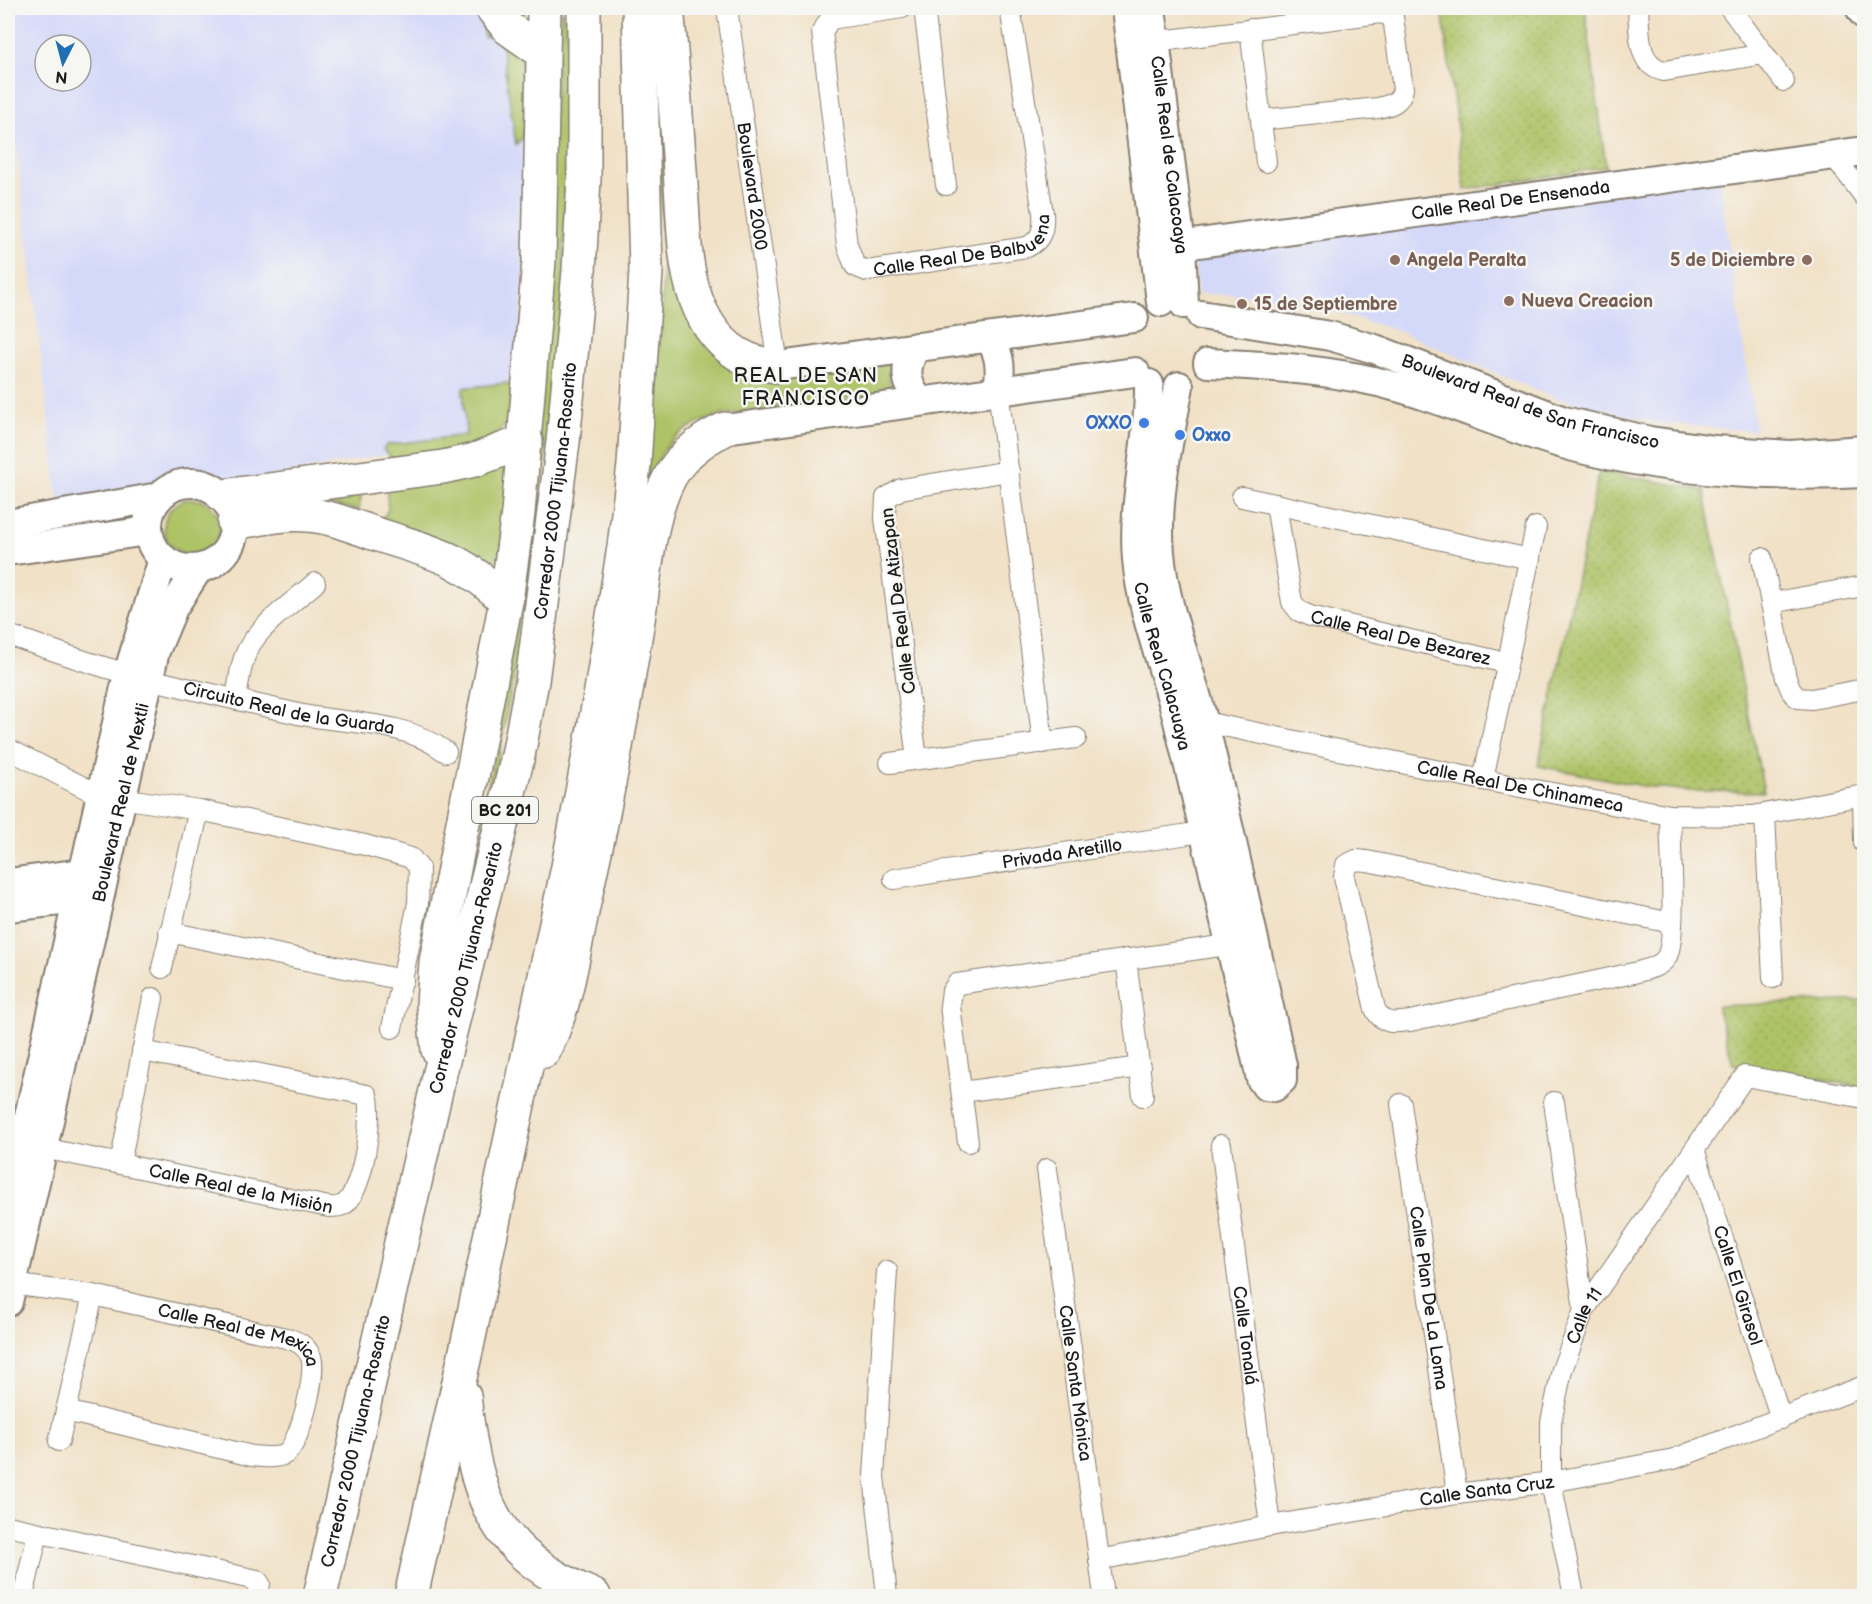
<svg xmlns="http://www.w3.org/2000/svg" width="1872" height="1604" font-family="'Balsamiq Sans',sans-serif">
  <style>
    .built { fill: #d4d8f9; fill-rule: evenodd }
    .green { fill: #aec266; stroke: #656f41; stroke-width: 1.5 }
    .park { fill: url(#park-dots); stroke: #656f41; stroke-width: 1.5 }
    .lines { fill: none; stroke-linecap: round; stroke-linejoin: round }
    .street-casing { stroke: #867e71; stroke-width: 22 }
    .secondary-casing { stroke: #867e71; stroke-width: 32 }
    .highway-casing { stroke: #867e71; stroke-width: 36 }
    .street { stroke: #fff; stroke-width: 20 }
    .secondary { stroke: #fff; stroke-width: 28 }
    .highway { stroke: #fff; stroke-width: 33 }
    .education-dot { fill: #8d6e63; stroke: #f6f6f2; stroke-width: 2 }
    .shop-dot { fill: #3f7fe0; stroke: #f6f6f2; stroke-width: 2 }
    .labels { text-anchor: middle; stroke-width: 5; stroke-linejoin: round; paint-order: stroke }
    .shield { fill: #f6f6f2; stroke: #5d5d5c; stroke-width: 1.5 }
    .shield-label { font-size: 16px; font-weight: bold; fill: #1c1c1c }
    .street-label { font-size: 18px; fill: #1c1c1c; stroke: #f6f6f2 }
    .education-label { font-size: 18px; font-weight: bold; fill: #785e54; stroke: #f6f6f2; text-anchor: start }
    .shop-label { font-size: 18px; font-weight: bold; fill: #366cbe; stroke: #f6f6f2; text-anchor: end }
    .neighbourhood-label { font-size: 20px; letter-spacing: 1.5px; fill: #1c1c1c; stroke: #f6f6f2 }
  </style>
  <defs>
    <pattern id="park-dots" width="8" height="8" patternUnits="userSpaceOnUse" patternTransform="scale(1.5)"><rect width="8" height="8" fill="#aec266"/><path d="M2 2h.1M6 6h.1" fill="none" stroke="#95a658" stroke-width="1.8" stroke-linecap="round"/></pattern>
  </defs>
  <rect width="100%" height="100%" fill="#f6f6f2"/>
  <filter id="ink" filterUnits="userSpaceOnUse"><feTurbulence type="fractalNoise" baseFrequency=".0167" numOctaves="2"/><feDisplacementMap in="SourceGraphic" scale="12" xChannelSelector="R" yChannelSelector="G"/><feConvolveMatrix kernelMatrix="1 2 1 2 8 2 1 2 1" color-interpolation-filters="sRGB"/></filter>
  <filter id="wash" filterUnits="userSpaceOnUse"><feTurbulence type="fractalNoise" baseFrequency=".008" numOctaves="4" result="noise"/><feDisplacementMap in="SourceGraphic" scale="24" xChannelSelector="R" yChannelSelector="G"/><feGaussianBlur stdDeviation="1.35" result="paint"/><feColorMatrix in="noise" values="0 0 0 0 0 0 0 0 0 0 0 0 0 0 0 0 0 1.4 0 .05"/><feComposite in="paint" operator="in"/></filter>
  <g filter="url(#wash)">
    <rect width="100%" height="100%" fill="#f1e1c6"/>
    <g class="built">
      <path d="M 8,8 L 521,8 L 534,125 L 516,391 L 507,421 L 484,436 L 60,516 L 8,76 ZM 45,45 L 81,45 L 81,81 L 45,81 Z"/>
      <path d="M 1717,165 L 1756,431 L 1658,423 L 1552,397 L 1398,331 L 1315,306 L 1246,295 L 1198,294 L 1193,247 Z"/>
    </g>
    <g class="green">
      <path d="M 480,8 L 522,58 L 525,125 L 522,138 L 516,145 L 500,35 L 484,37 Z"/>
      <path d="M 561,8 L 566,24 L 569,56 L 563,288 L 535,558 L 484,839 L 484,810 L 520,605 Z"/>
      <path d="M 655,8 L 670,144 L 724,364 L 739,375 L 767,380 L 889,364 L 889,381 L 895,392 L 723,415 C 666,429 654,456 644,511 L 661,323 L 663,273 Z"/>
      <path d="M 514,382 C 512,397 512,415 503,427 C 486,450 424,453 397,458 L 391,458 L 383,449 L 387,445 L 466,435 L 463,388 Z"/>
      <path d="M 513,459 L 497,584 L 489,566 L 472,552 L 382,519 L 388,510 L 386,482 Z"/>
      <path d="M 362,490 L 359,510 L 293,497 Z"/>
      <circle cx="192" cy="527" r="28"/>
    </g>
    <g class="park">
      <path d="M 1442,8 L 1585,8 L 1606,167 L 1465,190 Z"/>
      <path d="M 1599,471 L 1704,490 L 1764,792 L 1691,791 L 1642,786 L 1538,766 Z"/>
      <path d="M 1864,1000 L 1864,1087 L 1733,1064 L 1717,1006 Z"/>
    </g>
  </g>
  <g filter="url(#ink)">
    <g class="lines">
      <g class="street-casing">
        <g id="street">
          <path id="s1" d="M 727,8 L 778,366"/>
          <path id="s2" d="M 902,8 L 830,19 L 822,32 L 847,245 L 855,266 L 867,271 L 1027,247 C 1042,240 1044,229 1043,213 L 1010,8"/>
          <path d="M 924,8 L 946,185"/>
          <path d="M 1638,8 C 1640,31 1636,65 1664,71 L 1764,54"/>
          <path d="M 1730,8 L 1784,81"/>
          <path d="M 1250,29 L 1266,162"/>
          <path d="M 1145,43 L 1381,13 L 1393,17 L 1403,89 C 1400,103 1391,105 1378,108 L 1261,120"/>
          <path d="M 1833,155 L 1864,196"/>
          <path d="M 998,390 L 1043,743"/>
          <path d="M 1242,497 L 1530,559"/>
          <path id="s3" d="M 1276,504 L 1290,591 L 1292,602 L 1299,611 L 1310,616 L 1506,663"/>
          <path d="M 1762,558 L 1786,678 L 1792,692 L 1798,698 L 1812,699 L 1864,689"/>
          <path d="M 1771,603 L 1864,586"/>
          <path id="s4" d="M 8,635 C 48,648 88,664 129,674 C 185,688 242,701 298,714 C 349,725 402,719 446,752"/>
          <path d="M 236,699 C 239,682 240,664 248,649 C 260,625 295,601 315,583"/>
          <path id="s5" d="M 1195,720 L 1483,780 L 1670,815 L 1753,816 L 1864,795"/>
          <path d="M 8,749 L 101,796"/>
          <path d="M 917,759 L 885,518 L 886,498 L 901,489 L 1009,471"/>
          <path d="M 890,763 L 1076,738"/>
          <path d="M 1483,780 L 1536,527"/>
          <path d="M 1863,795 L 1864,843"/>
          <path d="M 121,798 L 199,810 L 365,845 L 411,858 L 419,868 L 418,903 L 392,1028"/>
          <path d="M 1670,815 C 1670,841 1678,941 1666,958 C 1660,967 1648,969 1638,972 L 1410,1021 C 1395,1023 1383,1025 1375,1009 L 1344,877 L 1346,865 L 1356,860 L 1367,861 L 1672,923"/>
          <path d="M 1765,815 L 1773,978"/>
          <path id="s6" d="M 894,879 L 1215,830"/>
          <path d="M 169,932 L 403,980"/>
          <path d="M 1126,959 L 1143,1096"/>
          <path d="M 162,968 L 199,810"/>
          <path d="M 962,1092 L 1140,1067"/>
          <path d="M 1554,1102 L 1584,1310"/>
          <path id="s7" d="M 1401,1104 L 1457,1494"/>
          <path d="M 968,1142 L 950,1006 L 952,991 L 957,984 L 1241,943"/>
          <path id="s8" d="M 1221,1145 L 1270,1526"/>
          <path id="s9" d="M 43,1148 L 329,1207 C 333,1207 339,1207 343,1205 C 363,1194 374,1115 367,1095 L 142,1051"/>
          <path id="s10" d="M 1695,1152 L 1781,1419"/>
          <path d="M 120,1164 L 153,998"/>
          <path id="s11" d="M 1047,1169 L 1104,1596"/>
          <path d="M 887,1271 L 874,1476 L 887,1596"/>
          <path id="s12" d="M 11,1284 L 93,1295 L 286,1338 C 297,1341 306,1345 311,1357 C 317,1373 300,1445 285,1454 C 276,1459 262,1457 252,1456 L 66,1411"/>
          <path d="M 59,1441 L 93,1295"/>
          <path d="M 8,1526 L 257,1580 L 260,1584 L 257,1596"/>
          <path id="s13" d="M 1099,1560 L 1270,1526 L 1457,1494 L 1551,1482 L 1674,1459 L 1864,1386"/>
          <path d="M 23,1596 L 38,1533"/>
          <path id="s14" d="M 1574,1596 L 1551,1482 L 1551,1422 L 1562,1370 L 1584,1310 L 1745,1076 L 1864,1098"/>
        </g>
      </g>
      <g class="secondary-casing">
        <g id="secondary">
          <path d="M 1126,8 L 1161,302"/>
          <path id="s15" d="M 1151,8 L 1181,246 L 1184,304"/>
          <path d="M 1860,8 L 1864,14"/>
          <path id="s16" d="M 1156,249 L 1864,151"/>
          <path id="s17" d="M 1201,315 L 1330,336 L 1375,349 L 1564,421 L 1650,441 L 1715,450 L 1790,455 L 1864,450"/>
          <path d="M 990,339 C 1001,356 1001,370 998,390"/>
          <path d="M 916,347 C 903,367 905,384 920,401"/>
          <path d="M 1208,363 C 1273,366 1338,370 1401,388 C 1463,406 1522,435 1586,450 C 1678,472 1771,478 1864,473"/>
          <path d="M 778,366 L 1134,318"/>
          <path id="s18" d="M 1149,384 C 1150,443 1132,500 1137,559 C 1142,616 1165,667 1178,721 C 1207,840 1234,960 1261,1079 L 1266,1086 L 1274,1087 L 1282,1080 L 1282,1065 C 1256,951 1232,837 1204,724 C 1190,666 1165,612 1160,553 C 1155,496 1169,441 1179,386"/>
          <path d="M 725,429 L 1135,372"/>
          <circle cx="191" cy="526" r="43"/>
          <path d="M 8,524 L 159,497"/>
          <path d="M 8,551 L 148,531"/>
          <path d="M 8,883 L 82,873 L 100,878"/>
          <path d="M 8,907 L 78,899 L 94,904"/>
          <path d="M 8,1210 L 128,674 L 163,559"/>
          <path id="s19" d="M 8,1302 L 155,651 L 173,608 L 198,569"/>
        </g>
      </g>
      <g class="highway-casing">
        <g id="highway">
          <path d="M 492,8 L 508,28 L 542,52"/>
          <path d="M 667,8 C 673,67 677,126 681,185 C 684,226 683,274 701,311 C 716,343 742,364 778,366"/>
          <path d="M 223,496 L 443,467 L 475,460 L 526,441"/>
          <path d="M 234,523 C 258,519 283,513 307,515 C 330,516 352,526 373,533 C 432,553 458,554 506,601"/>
          <path d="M 438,1050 L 433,1004 L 436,962 L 506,601 L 518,513 L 539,261 L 544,8"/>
          <path d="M 544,1051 C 566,1007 573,956 583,907 C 604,814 622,720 637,626 C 645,581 647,529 665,487 C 677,459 697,442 725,429"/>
          <path d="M 464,1396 C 476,1500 492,1553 594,1596"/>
          <path id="s20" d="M 320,1596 L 440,1073 L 518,756 L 532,681 L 563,442 L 579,271 L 584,179 L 584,8"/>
          <path d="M 411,1596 L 468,1342 L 568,867 L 601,691 L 624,547 L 634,465 L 646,271 L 639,8"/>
        </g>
      </g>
      <use href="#street" class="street"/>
      <use href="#secondary" class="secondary"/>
      <use href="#highway" class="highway"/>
    </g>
  </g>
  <g class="education-dot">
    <circle cx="1395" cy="260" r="6"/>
    <circle cx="1807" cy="260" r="6"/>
    <circle cx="1509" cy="301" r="6"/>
    <circle cx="1242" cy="304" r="6"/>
  </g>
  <g class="shop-dot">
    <circle cx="1144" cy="423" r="6"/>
    <circle cx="1180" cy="435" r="6"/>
  </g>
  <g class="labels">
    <rect class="shield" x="472" y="797" width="66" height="26" rx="4.5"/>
    <g class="shield-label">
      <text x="505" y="816">BC 201</text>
    </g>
    <g class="street-label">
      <text dy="6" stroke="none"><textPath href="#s15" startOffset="148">Calle Real de Calacoaya</textPath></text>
      <text dy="6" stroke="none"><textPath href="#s1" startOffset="180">Boulevard 2000</textPath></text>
      <text dy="6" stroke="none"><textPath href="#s16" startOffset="358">Calle Real De Ensenada</textPath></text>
      <text dy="6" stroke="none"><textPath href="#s2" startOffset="442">Calle Real De Balbuena</textPath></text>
      <text dy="6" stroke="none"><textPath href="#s17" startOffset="342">Boulevard Real de San Francisco</textPath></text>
      <text dy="6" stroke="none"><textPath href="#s20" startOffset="1131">Corredor 2000 Tijuana-Rosarito</textPath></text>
      <text transform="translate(898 601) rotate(-97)" y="6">Calle Real De Atizapan</text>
      <text dy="6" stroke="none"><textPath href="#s3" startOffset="216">Calle Real De Bezarez</textPath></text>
      <text dy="6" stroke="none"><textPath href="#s18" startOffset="286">Calle Real Calacuaya</textPath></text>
      <text dy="6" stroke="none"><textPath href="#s4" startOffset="291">Circuito Real de la Guarda</textPath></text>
      <text dy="6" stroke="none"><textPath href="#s5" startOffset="332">Calle Real De Chinameca</textPath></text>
      <text dy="6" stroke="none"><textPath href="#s19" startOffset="512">Boulevard Real de Mextli</textPath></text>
      <text dy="6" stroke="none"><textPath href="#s6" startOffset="170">Privada Aretillo</textPath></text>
      <text dy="6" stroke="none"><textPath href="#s20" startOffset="645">Corredor 2000 Tijuana-Rosarito</textPath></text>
      <text dy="6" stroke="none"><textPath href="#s9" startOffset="202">Calle Real de la Misión</textPath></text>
      <text dy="6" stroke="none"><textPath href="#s10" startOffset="140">Calle El Girasol</textPath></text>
      <text dy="6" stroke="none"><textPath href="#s7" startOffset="196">Calle Plan De La Loma</textPath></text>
      <text dy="6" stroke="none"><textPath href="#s14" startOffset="288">Calle 11</textPath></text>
      <text dy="6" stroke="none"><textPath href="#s8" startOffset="192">Calle Tonalá</textPath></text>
      <text dy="6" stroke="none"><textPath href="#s12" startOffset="236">Calle Real de Mexica</textPath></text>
      <text dy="6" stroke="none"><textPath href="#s11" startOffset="216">Calle Santa Mónica</textPath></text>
      <text dy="6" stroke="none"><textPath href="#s20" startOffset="159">Corredor 2000 Tijuana-Rosarito</textPath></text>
      <text dy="6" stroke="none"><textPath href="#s13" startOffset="394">Calle Santa Cruz</textPath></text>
    </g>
    <g class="education-label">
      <text x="1407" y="266">Angela Peralta</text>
      <text x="1795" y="266" text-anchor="end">5 de Diciembre</text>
      <text x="1521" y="307">Nueva Creacion</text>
      <text x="1254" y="310">15 de Septiembre</text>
    </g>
    <g class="shop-label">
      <text x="1132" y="429">OXXO</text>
      <text x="1192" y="441" text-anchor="start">Oxxo</text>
    </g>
    <g class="neighbourhood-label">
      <text x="806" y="382">REAL DE SAN<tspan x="806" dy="23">FRANCISCO</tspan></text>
    </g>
  </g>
  <rect width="1872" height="1604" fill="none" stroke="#f6f6f2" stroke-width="30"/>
  <g transform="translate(63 63) rotate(186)"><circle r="28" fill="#f6f6f2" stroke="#9f9f9c" stroke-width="1.5"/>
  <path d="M0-4.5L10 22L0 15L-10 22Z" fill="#1f6fb2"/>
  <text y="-9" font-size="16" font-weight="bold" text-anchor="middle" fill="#1c1c1c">N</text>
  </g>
</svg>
